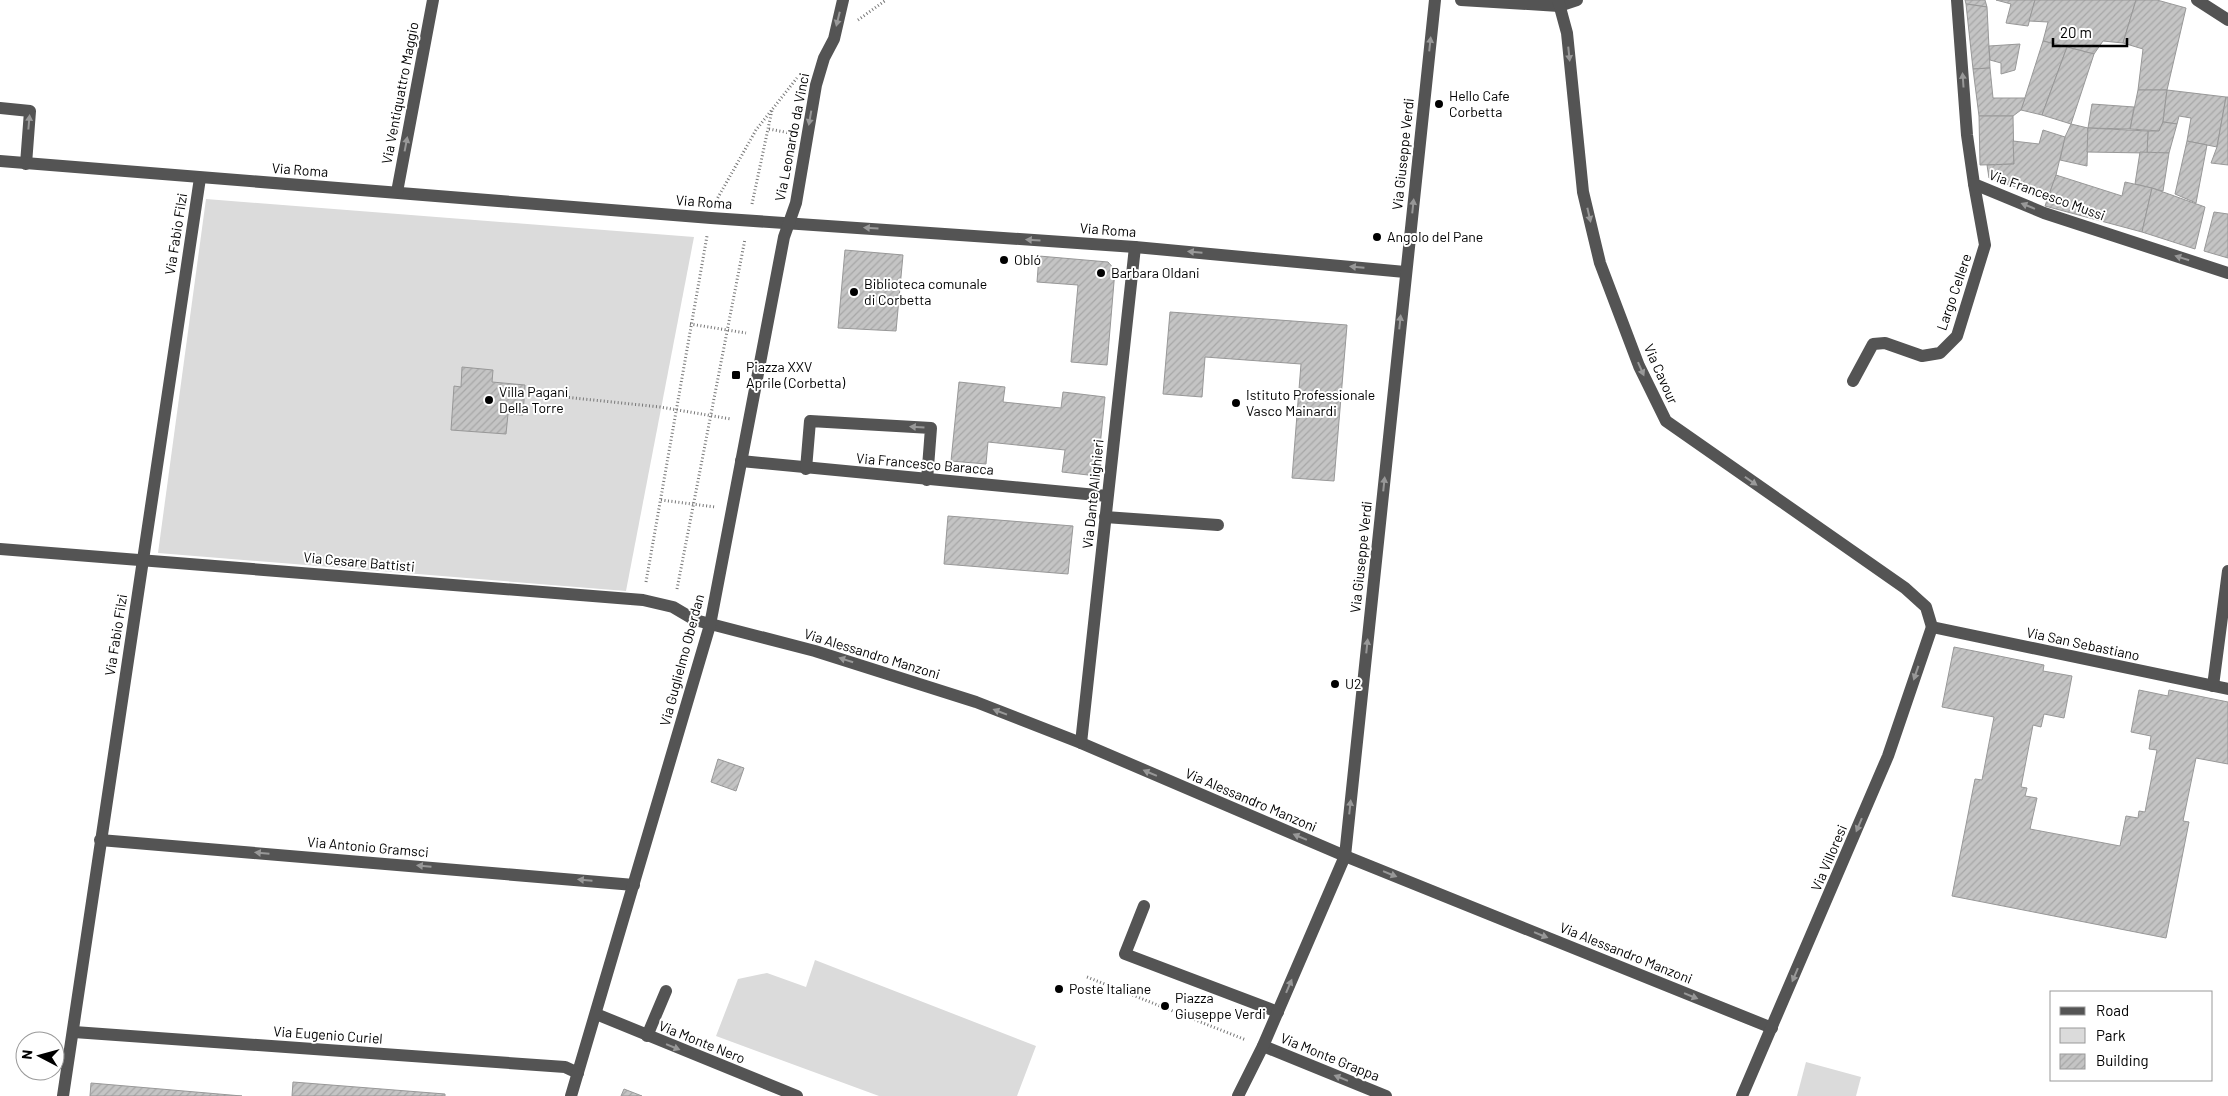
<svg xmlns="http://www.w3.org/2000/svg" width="2228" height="1096" font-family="Barlow,sans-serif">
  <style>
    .green { fill: #dbdbdb }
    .building { fill: url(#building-hatch); stroke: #989898 }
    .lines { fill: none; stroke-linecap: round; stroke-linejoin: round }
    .path { stroke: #767676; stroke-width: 3; stroke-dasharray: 1 2.5; stroke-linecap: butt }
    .minor { stroke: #545454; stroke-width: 12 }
    .oneway { fill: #989898 }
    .poi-dot { fill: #000; stroke: #fff; stroke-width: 2 }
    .labels { text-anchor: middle; stroke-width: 4; stroke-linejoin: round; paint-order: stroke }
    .street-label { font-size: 14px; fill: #000; stroke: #fff }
    .poi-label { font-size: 14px; fill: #000; stroke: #fff; text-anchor: start }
  </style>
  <defs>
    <pattern id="building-hatch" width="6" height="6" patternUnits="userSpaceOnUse" patternTransform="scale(1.25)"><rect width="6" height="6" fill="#c4c4c4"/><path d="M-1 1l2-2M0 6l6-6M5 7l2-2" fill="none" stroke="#a7a7a7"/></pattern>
  </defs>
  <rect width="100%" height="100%" fill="#fff"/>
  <g class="green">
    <path d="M 206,199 L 694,237 L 626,591 L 158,553 Z"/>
    <path d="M 815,960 L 1036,1046 L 1017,1096 L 879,1096 L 716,1036 L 738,979 L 767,973 L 806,987 Z"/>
    <path d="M 1806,1062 L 1861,1077 L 1856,1096 L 1797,1096 Z"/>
  </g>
  <g class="building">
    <path d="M 1965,0 L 1985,0 L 1987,7 L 1966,4 Z"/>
    <path d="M 1996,0 L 2035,0 L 2028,26 L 2006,23 L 2011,4 Z"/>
    <path d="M 2035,0 L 2136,0 L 2123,43 L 2103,41 L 2094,54 L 2043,41 L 2048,22 L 2029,21 Z"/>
    <path d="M 2136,0 L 2157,0 L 2186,8 L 2167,90 L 2138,90 L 2143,49 L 2123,43 Z"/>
    <path d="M 1966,4 L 1987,7 L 1990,68 L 1973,69 Z"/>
    <path d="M 2043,41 L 2067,47 L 2042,115 L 2021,110 Z"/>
    <path d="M 2020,44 L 2015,70 L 2001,74 L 2001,63 L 1990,60 L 1989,46 Z"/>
    <path d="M 2067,47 L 2094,54 L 2071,124 L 2042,115 Z"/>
    <path d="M 1990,68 L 1993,98 L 2025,98 L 2021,110 L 2013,116 L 1979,116 L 1973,69 Z"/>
    <path d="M 2138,90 L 2167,90 L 2163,122 L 2159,131 L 2130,129 Z"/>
    <path d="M 2167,90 L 2226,97 L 2217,147 L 2187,141 L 2191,118 L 2179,116 L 2177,124 L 2163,122 Z"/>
    <path d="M 2226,97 L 2228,97 L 2228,165 L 2211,163 L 2217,147 Z"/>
    <path d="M 2092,104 L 2134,107 L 2130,129 L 2088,128 Z"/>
    <path d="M 1979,116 L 2013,116 L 2014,164 L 1980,165 Z"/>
    <path d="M 2163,122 L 2177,124 L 2169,153 L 2147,153 L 2148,131 L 2159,131 Z"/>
    <path d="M 2071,124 L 2088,128 L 2087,166 L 2060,160 L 2065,137 Z"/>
    <path d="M 2088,128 L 2148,131 L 2147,153 L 2087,152 Z"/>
    <path d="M 2043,130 L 2065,137 L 2056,175 L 2048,198 L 1989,178 L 1987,165 L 2014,164 L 2013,141 L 2039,144 Z"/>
    <path d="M 2187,141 L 2207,145 L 2196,203 L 2175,194 Z"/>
    <path d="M 2140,152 L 2169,153 L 2163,191 L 2135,184 Z"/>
    <path d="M 2056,175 L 2122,196 L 2125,182 L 2152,188 L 2142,232 L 2045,206 Z"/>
    <path d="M 2152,188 L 2205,207 L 2195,249 L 2142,232 Z"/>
    <path d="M 2214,212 L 2228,214 L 2228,258 L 2204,251 Z"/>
    <path d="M 845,250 L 903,255 L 896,331 L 838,328 Z"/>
    <path d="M 1039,256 L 1108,262 L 1115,270 L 1107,365 L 1071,362 L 1078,285 L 1037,282 Z"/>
    <path d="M 1170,312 L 1347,325 L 1334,481 L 1292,478 L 1301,364 L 1205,357 L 1202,397 L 1163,394 Z"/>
    <path d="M 462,367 L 493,370 L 492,382 L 525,385 L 523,415 L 508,414 L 506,434 L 451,430 L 454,386 L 461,387 Z"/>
    <path d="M 959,382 L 1005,387 L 1003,402 L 1061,408 L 1063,392 L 1105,397 L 1097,476 L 1062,472 L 1065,450 L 988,442 L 986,464 L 951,461 Z"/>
    <path d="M 948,516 L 1073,526 L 1068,574 L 944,564 Z"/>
    <path d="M 1954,647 L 2044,665 L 2043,671 L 2072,676 L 2064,718 L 2044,714 L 2041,727 L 2033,725 L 2021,787 L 2027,788 L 2025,796 L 2037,798 L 2030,829 L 2120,846 L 2126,816 L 2138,818 L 2139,811 L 2145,812 L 2157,750 L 2149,749 L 2151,736 L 2131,732 L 2139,690 L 2168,696 L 2169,690 L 2228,702 L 2228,764 L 2196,758 L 2183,821 L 2189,822 L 2166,938 L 1952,896 L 1975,779 L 1982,780 L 1994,717 L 1942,707 Z"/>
    <path d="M 718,759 L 744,768 L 736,791 L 711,782 Z"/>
    <path d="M 293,1082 L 445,1094 L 445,1096 L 292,1096 Z"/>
    <path d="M 91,1083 L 242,1096 L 90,1096 Z"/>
    <path d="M 624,1089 L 642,1096 L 621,1096 Z"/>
  </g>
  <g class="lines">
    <g class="path">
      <path d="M 858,20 L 886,0"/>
      <path d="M 769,129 L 790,133"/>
      <path d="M 716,201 L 756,130 L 797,78"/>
      <path d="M 752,204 L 772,110"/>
      <path d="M 690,324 L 746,333"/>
      <path d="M 555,396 L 660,407 L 731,419"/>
      <path d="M 661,500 L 715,507"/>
      <path d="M 646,582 L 707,236"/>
      <path d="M 677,589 L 745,239"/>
      <path d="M 1087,977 L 1246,1040"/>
    </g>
    <g class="minor">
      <path d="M 1461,0 L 1559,6 L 1577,0"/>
      <path d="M 1558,0 L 1567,33 L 1583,192 L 1600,263 L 1639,366 L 1666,421 L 1905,588 L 1926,607 L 1932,627"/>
      <path d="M 1957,0 L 1967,135 L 1974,184 L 2044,213 L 2228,273"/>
      <path d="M 2197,0 L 2228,20"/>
      <path d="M 0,108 L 30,111 L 26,164"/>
      <path d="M 0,161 L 711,218 L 1135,247 L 1405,272"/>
      <path d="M 397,192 L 433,0"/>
      <path d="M 1853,381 L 1873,344 L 1885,343 L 1922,356 L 1940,353 L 1957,336 L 1985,245 L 1974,184"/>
      <path d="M 741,461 L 1107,496"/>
      <path d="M 806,469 L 810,421 L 931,428 L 927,480"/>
      <path d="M 1105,517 L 1218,525"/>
      <path d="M 0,549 L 643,600 L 673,607 L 695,620 L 815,651 L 976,702 L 1081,743 L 1345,856 L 1772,1028"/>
      <path d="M 1932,627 L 2228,689"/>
      <path d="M 2213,686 L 2228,571"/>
      <path d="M 1081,743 L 1135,247"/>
      <path d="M 100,840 L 634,885"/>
      <path d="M 1144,906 L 1125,954 L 1278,1012"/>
      <path d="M 596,1014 L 797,1096"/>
      <path d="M 74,1032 L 565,1067 L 578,1073"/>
      <path d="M 647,1036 L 666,991"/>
      <path d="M 1263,1046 L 1386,1096"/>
      <path d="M 63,1096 L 200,178"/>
      <path d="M 571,1096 L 710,625 L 784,237 L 796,203 L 816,85 L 824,58 L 834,39 L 843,0"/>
      <path d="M 1238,1096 L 1263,1046 L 1345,856 L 1435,0"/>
      <path d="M 1742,1096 L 1888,756 L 1932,627"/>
    </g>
  </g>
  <defs><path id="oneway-solid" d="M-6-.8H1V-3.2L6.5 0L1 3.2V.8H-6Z" transform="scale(1.25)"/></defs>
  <g class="oneway">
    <use href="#oneway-solid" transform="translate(838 19) rotate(104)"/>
    <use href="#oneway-solid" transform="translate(1430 44) rotate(-84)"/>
    <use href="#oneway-solid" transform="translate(1569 54) rotate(84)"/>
    <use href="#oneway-solid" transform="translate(1963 80) rotate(-94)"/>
    <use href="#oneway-solid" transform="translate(810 118) rotate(100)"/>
    <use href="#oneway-solid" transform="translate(29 122) rotate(-85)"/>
    <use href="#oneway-solid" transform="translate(406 144) rotate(-79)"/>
    <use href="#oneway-solid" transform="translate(1413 206) rotate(-84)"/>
    <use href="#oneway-solid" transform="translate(2028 206) rotate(-158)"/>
    <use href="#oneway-solid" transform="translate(1589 215) rotate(77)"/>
    <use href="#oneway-solid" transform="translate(871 228) rotate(-176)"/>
    <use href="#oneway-solid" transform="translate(1033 240) rotate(-176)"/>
    <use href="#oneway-solid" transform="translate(1195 252) rotate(-175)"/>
    <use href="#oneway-solid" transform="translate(2182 258) rotate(-162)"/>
    <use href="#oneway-solid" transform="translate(1357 267) rotate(-175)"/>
    <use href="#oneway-solid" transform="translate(1400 322) rotate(-84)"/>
    <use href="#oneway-solid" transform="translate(1641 369) rotate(66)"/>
    <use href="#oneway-solid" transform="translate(917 427) rotate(-176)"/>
    <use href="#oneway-solid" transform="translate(1751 481) rotate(35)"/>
    <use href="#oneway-solid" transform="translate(1384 484) rotate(-84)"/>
    <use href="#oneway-solid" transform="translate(1367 646) rotate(-84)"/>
    <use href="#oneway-solid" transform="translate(846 660) rotate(-162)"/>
    <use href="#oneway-solid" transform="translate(1916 673) rotate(109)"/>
    <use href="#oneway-solid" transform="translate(1000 712) rotate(-159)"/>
    <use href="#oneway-solid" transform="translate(1150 773) rotate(-157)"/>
    <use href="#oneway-solid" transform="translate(1350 807) rotate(-84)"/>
    <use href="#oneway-solid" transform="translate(1859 825) rotate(113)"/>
    <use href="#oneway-solid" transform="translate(1300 837) rotate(-157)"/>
    <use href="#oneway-solid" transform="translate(262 853) rotate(-175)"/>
    <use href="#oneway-solid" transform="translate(424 866) rotate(-175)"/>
    <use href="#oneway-solid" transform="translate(1390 874) rotate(22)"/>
    <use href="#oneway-solid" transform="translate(585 880) rotate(-175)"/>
    <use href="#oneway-solid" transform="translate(1541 935) rotate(22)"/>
    <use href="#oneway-solid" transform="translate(1795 975) rotate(113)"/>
    <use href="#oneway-solid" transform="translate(1289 986) rotate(-67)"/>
    <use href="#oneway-solid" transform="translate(1691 996) rotate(22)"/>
    <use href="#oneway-solid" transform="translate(673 1047) rotate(22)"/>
    <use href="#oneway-solid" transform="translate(1341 1078) rotate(-158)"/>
  </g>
  <g class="poi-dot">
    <circle cx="1439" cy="104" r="5"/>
    <circle cx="1377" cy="237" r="5"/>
    <circle cx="1004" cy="260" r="5"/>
    <circle cx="1101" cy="273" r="5"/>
    <circle cx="854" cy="292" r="5"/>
    <rect x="731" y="370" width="10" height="10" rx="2.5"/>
    <circle cx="489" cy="400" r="5"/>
    <circle cx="1236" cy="403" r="5"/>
    <circle cx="1335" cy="684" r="5"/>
    <circle cx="1059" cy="989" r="5"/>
    <circle cx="1165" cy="1006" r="5"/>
  </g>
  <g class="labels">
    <g class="street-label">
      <text transform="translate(400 93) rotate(-79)" y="5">Via Ventiquattro Maggio</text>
      <text transform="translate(792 137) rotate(-79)" y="5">Via Leonardo da Vinci</text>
      <text transform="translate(1403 154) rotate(-84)" y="5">Via Giuseppe Verdi</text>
      <text transform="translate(300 170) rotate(4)" y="5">Via Roma</text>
      <text transform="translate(2047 195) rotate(20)" y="5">Via Francesco Mussi</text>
      <text transform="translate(704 202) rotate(4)" y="5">Via Roma</text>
      <text transform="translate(1108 230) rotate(4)" y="5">Via Roma</text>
      <text transform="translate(176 234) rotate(-81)" y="5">Via Fabio Filzi</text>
      <text transform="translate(1954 292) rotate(-71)" y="5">Largo Cellere</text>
      <text transform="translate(1661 374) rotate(66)" y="5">Via Cavour</text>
      <text transform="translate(925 464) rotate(5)" y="5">Via Francesco Baracca</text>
      <text transform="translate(1093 494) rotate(-84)" y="5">Via Dante Alighieri</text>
      <text transform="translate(1361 557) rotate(-84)" y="5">Via Giuseppe Verdi</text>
      <text transform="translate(359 562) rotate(5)" y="5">Via Cesare Battisti</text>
      <text transform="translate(116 635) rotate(-81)" y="5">Via Fabio Filzi</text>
      <text transform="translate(2083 644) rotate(12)" y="5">Via San Sebastiano</text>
      <text transform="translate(872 654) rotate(17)" y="5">Via Alessandro Manzoni</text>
      <text transform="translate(682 660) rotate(-75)" y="5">Via Guglielmo Oberdan</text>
      <text transform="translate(1251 800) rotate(23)" y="5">Via Alessandro Manzoni</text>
      <text transform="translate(368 847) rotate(5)" y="5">Via Antonio Gramsci</text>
      <text transform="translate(1829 858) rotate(-67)" y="5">Via Villoresi</text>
      <text transform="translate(1626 953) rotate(22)" y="5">Via Alessandro Manzoni</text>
      <text transform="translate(328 1035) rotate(4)" y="5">Via Eugenio Curiel</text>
      <text transform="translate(702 1042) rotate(22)" y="5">Via Monte Nero</text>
      <text transform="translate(1330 1057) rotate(22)" y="5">Via Monte Grappa</text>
    </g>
    <g class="poi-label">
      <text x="1449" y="101">Hello Cafe<tspan x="1449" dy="16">Corbetta</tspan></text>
      <text x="1387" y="242">Angolo del Pane</text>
      <text x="1014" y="265">Obló</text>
      <text x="1111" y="278">Barbara Oldani</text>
      <text x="864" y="289">Biblioteca comunale<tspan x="864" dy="16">di Corbetta</tspan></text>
      <text x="746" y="372">Piazza XXV<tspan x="746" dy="16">Aprile (Corbetta)</tspan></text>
      <text x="499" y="397">Villa Pagani<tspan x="499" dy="16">Della Torre</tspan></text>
      <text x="1246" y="400">Istituto Professionale<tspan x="1246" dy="16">Vasco Mainardi</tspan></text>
      <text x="1345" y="689">U2</text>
      <text x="1069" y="994">Poste Italiane</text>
      <text x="1175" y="1003">Piazza<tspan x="1175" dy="16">Giuseppe Verdi</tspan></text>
    </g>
  </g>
  <rect x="2050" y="991" width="162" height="90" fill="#ffffff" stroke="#999999"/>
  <rect x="2060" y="1007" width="25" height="8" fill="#545454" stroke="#999999"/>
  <text x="2096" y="1016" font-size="15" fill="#000000">Road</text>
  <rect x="2060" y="1028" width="25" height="15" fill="#dbdbdb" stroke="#999999"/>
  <text x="2096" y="1041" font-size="15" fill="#000000">Park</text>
  <rect x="2060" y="1054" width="25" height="15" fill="url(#building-hatch)" stroke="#999999"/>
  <text x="2096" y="1066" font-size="15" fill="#000000">Building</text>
  <g transform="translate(40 1056) rotate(276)"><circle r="24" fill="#ffffff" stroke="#999999"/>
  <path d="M0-4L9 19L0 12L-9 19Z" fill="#000000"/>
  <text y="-8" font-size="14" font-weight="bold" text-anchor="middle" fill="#000000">N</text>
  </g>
  <path d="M2053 38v8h74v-8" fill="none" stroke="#000000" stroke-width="2.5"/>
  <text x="2060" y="38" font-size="15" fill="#000000" stroke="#ffffff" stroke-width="4" paint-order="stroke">20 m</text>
</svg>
